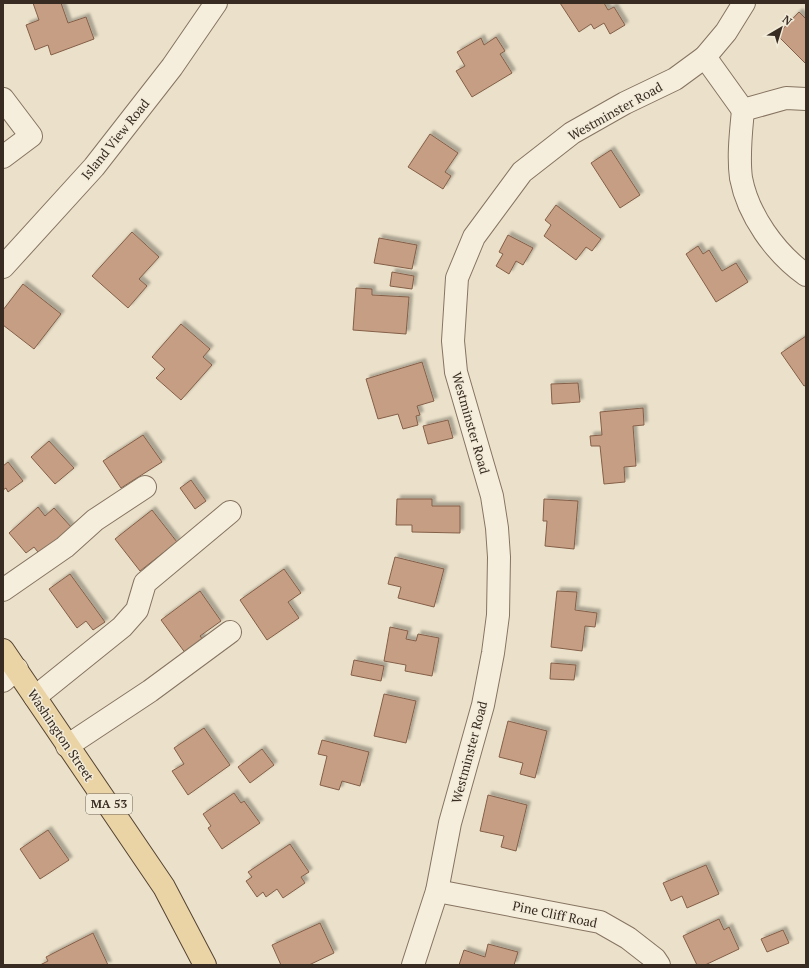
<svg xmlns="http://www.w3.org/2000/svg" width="809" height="968" font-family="'PT Serif',serif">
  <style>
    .building { fill: #c69e83; stroke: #845f48; filter: url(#shadow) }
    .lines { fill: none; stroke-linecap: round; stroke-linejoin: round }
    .minor-casing { stroke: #867460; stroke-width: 24 }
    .major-casing { stroke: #554333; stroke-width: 24 }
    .minor { stroke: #f6eedd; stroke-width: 22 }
    .major { stroke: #ead4a6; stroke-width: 22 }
    .labels { text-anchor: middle; stroke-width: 3; stroke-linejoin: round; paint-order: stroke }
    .shield { fill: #f3ebd9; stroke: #706559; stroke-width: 1 }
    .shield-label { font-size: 12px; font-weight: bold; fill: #382c22 }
    .street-label { font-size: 13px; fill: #382c22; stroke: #f3ebd9 }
  </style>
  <defs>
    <filter id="shadow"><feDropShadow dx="3.5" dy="-3.5" stdDeviation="1" flood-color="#0004"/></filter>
  </defs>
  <rect width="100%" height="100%" fill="#ebe1ca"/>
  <g class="building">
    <path d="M 33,3 L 61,3 L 68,23 L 86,17 L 94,39 L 51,55 L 48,45 L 35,50 L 26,25 L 39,20 Z"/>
    <path d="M 560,3 L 604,3 L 608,10 L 614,7 L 625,25 L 610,34 L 604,23 L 594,29 L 591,24 L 579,32 Z"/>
    <path d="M 799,12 L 806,19 L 806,64 L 777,35 Z"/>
    <path d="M 496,37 L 505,51 L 500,54 L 512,73 L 472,97 L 456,71 L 465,66 L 457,52 L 481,38 L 484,45 Z"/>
    <path d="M 430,134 L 458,153 L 445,172 L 451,176 L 443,189 L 408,167 Z"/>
    <path d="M 611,150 L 640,195 L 620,208 L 591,163 Z"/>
    <path d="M 556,205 L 601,239 L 592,251 L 586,247 L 576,260 L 544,236 L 551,225 L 545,220 Z"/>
    <path d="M 132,232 L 159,257 L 139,279 L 147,286 L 128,308 L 92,276 Z"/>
    <path d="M 508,235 L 533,248 L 523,265 L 516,261 L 509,274 L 496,266 L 503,254 L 499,252 Z"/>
    <path d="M 379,238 L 417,245 L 412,269 L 374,263 Z"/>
    <path d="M 698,246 L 703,254 L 709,250 L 722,271 L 736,263 L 748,282 L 716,302 L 686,254 Z"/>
    <path d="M 392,272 L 414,276 L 412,289 L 390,286 Z"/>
    <path d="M 23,284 L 61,314 L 34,349 L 3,325 L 3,310 Z"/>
    <path d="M 356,288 L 372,289 L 372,295 L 409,297 L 406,334 L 353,330 Z"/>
    <path d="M 181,324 L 210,349 L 203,357 L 212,365 L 181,400 L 156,378 L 165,369 L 152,357 Z"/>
    <path d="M 806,336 L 806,385 L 804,386 L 781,353 Z"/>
    <path d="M 422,362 L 434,401 L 417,406 L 420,415 L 416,416 L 418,425 L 403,429 L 398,414 L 378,419 L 366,379 Z"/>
    <path d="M 578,383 L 580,402 L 552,404 L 551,384 Z"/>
    <path d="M 643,408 L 644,425 L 633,426 L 636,466 L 624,467 L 625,482 L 604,484 L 600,446 L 591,446 L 590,436 L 602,435 L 600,412 Z"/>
    <path d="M 448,420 L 453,438 L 428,444 L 423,426 Z"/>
    <path d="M 143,435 L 162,462 L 121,488 L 103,461 Z"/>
    <path d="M 49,441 L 74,468 L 55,484 L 31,457 Z"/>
    <path d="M 8,462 L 23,481 L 8,492 L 6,488 L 3,490 L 3,466 Z"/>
    <path d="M 191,480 L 206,501 L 195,509 L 180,488 Z"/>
    <path d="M 397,499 L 432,499 L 432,506 L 460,506 L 460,533 L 412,532 L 412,525 L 396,525 Z"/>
    <path d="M 544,499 L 578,501 L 574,549 L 545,546 L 547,521 L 543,521 Z"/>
    <path d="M 38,507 L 45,516 L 54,508 L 72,528 L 41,556 L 34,547 L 26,553 L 9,533 Z"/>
    <path d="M 152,510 L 177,542 L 140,571 L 115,539 Z"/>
    <path d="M 395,557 L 444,569 L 434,607 L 398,598 L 401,587 L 388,584 Z"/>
    <path d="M 284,569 L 301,593 L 288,602 L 299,618 L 267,640 L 240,600 Z"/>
    <path d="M 70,574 L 105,622 L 93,630 L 86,621 L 77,628 L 49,589 Z"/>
    <path d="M 200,591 L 221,621 L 200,636 L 204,641 L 186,654 L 161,620 Z"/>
    <path d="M 557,591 L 577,592 L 575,610 L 597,613 L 595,627 L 585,626 L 582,651 L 551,647 Z"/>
    <path d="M 390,627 L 408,631 L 406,639 L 416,641 L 418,634 L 439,638 L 432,676 L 405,671 L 406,665 L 384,661 Z"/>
    <path d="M 354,660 L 384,666 L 381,681 L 351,675 Z"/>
    <path d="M 551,663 L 576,665 L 574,680 L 550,679 Z"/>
    <path d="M 384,694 L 416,701 L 406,743 L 374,736 Z"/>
    <path d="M 508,721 L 547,731 L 535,778 L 520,774 L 523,763 L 499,757 Z"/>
    <path d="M 204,728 L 230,765 L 188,795 L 172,771 L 184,764 L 174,748 Z"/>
    <path d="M 322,740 L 369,752 L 360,786 L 342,781 L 339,790 L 320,785 L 327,756 L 318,754 Z"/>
    <path d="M 262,749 L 274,765 L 250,783 L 238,767 Z"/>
    <path d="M 234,793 L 241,803 L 244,801 L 260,823 L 222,849 L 208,828 L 211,826 L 203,814 Z"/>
    <path d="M 488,795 L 527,805 L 516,851 L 501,847 L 504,836 L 480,831 Z"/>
    <path d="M 48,830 L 69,860 L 40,879 L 20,849 Z"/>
    <path d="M 290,844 L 309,872 L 301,877 L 305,883 L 283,898 L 277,889 L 266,897 L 263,892 L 257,897 L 246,881 L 252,877 L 248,872 Z"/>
    <path d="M 706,865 L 719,894 L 687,908 L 682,896 L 671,901 L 663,883 Z"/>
    <path d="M 719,919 L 724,930 L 729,927 L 739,949 L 705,965 L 697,965 L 683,936 Z"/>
    <path d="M 320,923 L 334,953 L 309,965 L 281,965 L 272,945 Z"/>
    <path d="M 783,930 L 789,943 L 767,952 L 761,939 Z"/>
    <path d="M 93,933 L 108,965 L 40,965 L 48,961 L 46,957 Z"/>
    <path d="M 488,944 L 518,952 L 514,965 L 459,965 L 464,950 L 485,957 Z"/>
  </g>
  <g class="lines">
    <g class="minor-casing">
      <g id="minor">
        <path d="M 705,57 L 743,110 L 786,98 L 806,99"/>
        <path d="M 3,99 L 31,136 L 3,157"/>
        <path d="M 743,110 C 741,132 738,156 741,178 C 748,215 775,253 806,275"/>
        <path d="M 3,267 L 94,167 L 172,67 L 216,3"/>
        <path d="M 3,590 L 65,547 L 95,520 L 145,487"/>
        <path d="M 3,681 L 17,669"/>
        <path d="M 35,697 L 122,627 L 137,610 L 145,583 L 230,512"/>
        <path d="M 67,746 L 150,691 L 230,632"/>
        <path d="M 437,891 L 600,922 L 628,938 L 655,959 L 659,965"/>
        <path d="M 413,965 L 437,891 L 450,823 L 483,705 L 493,653 L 498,615 L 499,557 L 497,528 L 492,496 L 456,372 L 453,341 L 457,278 L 474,237 L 522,172 L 572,133 L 625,103 L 675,79 L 705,57 L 726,32 L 744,3"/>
      </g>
    </g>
    <g class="major-casing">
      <path id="major" d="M 3,650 L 164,887 L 205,965"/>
    </g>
    <use href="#minor" class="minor"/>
    <use href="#major" class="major"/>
  </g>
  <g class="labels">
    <rect class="shield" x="86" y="794" width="46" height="20" rx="3"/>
    <g class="shield-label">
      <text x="109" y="808">MA 53</text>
    </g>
    <g class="street-label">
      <text transform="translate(615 111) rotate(-29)" y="5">Westminster Road</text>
      <text transform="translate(115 139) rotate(-51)" y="5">Island View Road</text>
      <text transform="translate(471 423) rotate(74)" y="5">Westminster Road</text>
      <text transform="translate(61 735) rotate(56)" y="5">Washington Street</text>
      <text transform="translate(469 752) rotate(-75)" y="5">Westminster Road</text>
      <text transform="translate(555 914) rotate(12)" y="5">Pine Cliff Road</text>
    </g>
  </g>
  <rect width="809" height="968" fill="none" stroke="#382c22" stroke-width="8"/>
  <g transform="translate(781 28) rotate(38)" stroke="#f3ebd9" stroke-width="3" paint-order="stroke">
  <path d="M0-3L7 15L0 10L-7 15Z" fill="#382c22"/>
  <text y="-6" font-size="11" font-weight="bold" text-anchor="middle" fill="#382c22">N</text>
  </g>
</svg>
